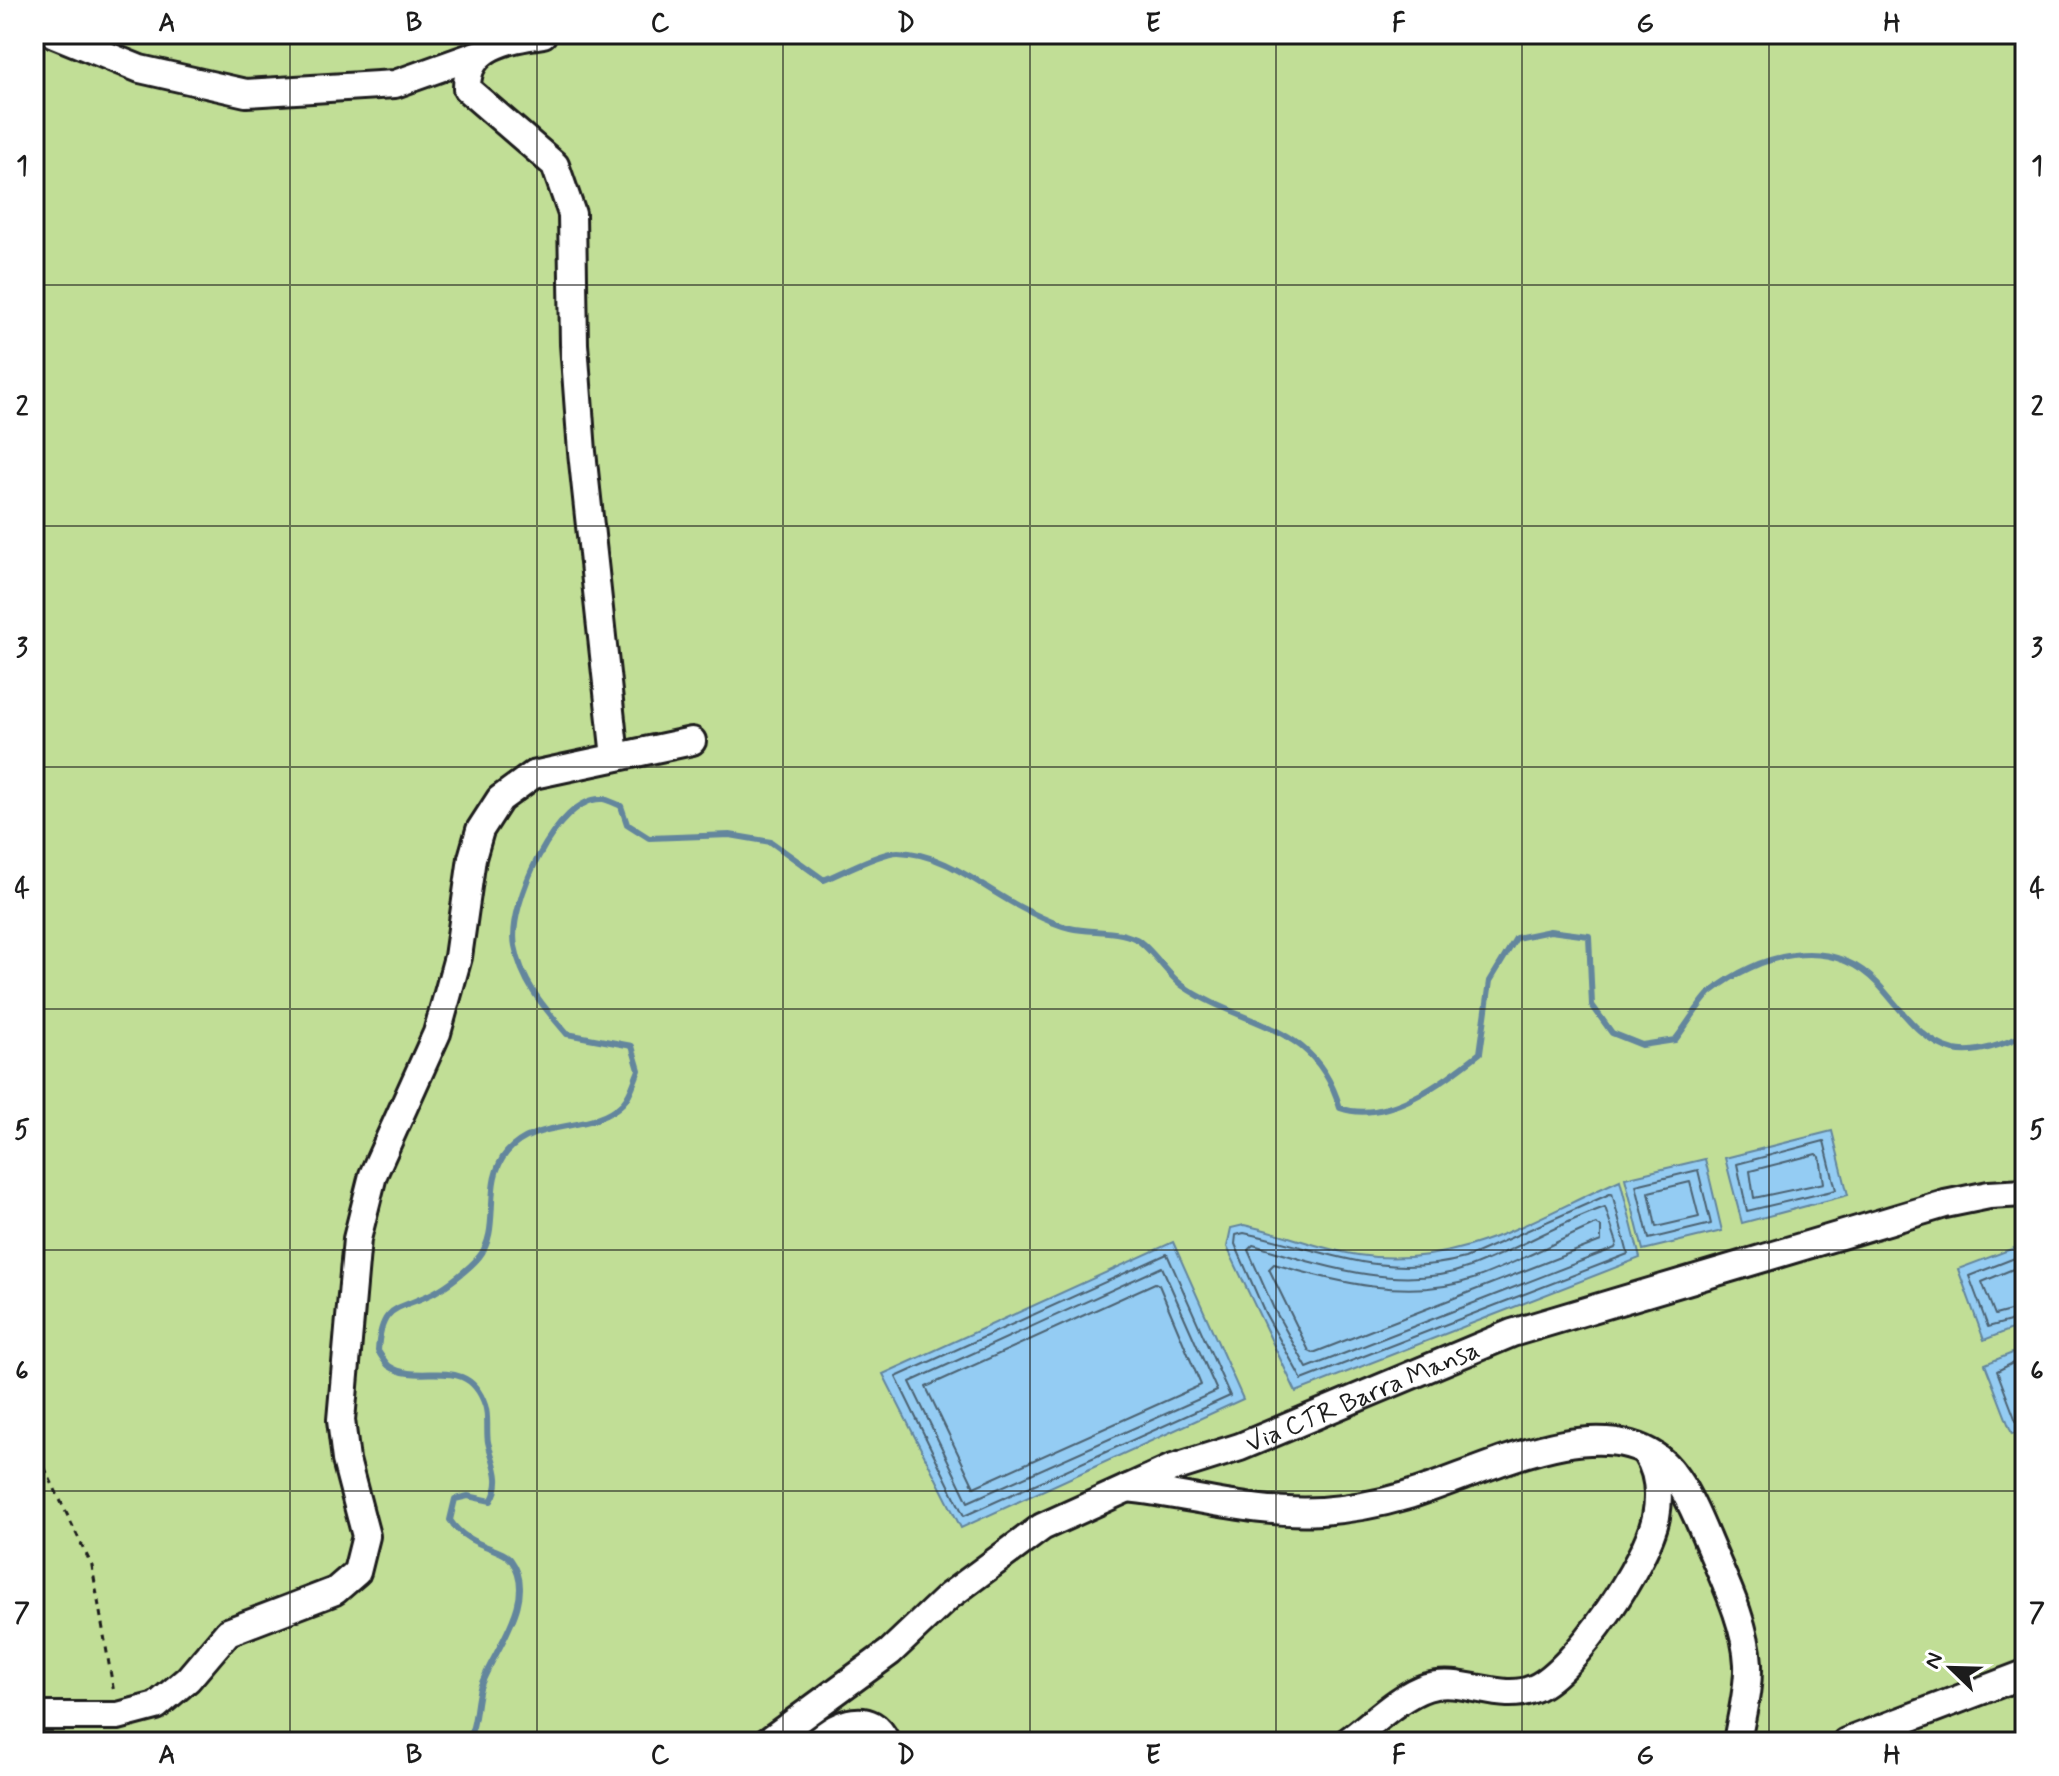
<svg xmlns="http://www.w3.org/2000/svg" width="2059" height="1776" font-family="Mynerve,sans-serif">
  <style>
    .green { fill: #c1de96; stroke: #6e7d59; stroke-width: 2 }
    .water { fill: #94ccf3; stroke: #64869d; stroke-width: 2 }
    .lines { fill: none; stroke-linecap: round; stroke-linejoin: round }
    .shore { stroke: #4c6272; stroke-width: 2 }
    .stream { stroke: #64869d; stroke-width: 6 }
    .minor-casing { stroke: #1c1c1c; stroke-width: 32 }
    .path { stroke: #1c1c1c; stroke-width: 3; stroke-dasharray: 6 6; stroke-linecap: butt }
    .minor { stroke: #fff; stroke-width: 26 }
    .grid { fill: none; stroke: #1c1c1c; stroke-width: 2; stroke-opacity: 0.55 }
    .labels { text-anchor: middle; stroke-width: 8; stroke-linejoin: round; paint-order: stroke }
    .street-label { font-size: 26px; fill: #1c1c1c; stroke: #fff }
    .neatline { fill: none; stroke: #1c1c1c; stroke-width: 3 }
    .grid-label { font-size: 26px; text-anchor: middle; font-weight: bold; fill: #1c1c1c }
  </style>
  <rect width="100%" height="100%" fill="#fef3f9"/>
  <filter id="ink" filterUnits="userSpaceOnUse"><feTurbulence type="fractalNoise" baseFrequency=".0125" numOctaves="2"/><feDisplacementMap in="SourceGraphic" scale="16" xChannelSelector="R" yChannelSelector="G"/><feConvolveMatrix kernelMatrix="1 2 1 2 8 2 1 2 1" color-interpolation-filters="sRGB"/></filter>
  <g filter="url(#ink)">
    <rect class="green" x="34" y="34" width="1991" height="1708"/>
    <g class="water">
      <path d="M 1832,1131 L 1848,1195 L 1742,1223 L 1725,1158 Z"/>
      <path d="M 1705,1159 L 1722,1231 L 1643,1250 L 1625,1178 Z"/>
      <path d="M 1620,1180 L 1640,1258 L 1296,1392 L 1227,1247 L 1231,1228 L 1244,1225 C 1283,1233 1319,1249 1358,1255 C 1458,1270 1532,1219 1620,1180 Z"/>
      <path d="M 1173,1242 L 1243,1399 L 961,1528 L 883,1374 Z"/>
      <path d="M 2022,1245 L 2025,1254 L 2025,1324 L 1984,1340 L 1958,1269 Z"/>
      <path d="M 2025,1348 L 2025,1429 L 2012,1434 L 1985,1364 Z"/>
    </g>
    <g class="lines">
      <g class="shore">
        <path d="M 1824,1141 L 1836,1190 L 1747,1211 L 1737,1164 Z"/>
        <path d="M 1816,1154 L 1820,1157 L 1824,1183 L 1754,1198 L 1750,1171 Z"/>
        <path d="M 1698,1170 L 1711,1224 L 1649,1239 L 1636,1185 Z"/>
        <path d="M 1690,1182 L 1699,1217 L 1656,1227 L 1649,1192 Z"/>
        <path d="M 1612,1193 L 1628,1254 L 1302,1380 L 1265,1313 L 1235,1244 L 1236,1235 L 1244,1233 C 1324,1249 1380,1281 1465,1258 Z"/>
        <path d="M 1605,1207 L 1617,1243 L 1615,1248 L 1307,1368 L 1274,1309 L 1248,1250 L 1253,1245 C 1320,1265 1400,1293 1470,1267 C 1516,1250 1559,1223 1605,1207 Z"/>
        <path d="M 1596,1224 L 1601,1227 L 1601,1241 L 1313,1353 L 1309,1351 L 1269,1269 L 1274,1264 C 1336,1282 1409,1301 1473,1279 C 1515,1264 1555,1242 1596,1224 Z"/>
        <path d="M 1167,1254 L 1230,1396 L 964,1516 L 896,1377 Z"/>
        <path d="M 2025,1254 L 1969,1276 L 1988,1327 L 2025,1317"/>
        <path d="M 2025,1264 L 1982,1282 L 1995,1315 L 2025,1307"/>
        <path d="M 1162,1267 L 1217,1391 L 968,1502 L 910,1382 Z"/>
        <path d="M 1155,1283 L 1159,1285 L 1201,1385 L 974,1487 L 926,1387 Z"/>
        <path d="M 2025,1357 L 1997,1371 L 2016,1421 L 2025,1422"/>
      </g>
      <path class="stream" d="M 466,1742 C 477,1727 475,1705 480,1688 C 491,1653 540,1599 511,1560 C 502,1547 468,1548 450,1520 L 455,1499 L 468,1496 L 491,1501 C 504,1480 493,1464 488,1442 C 486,1430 489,1416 485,1405 C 467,1352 420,1387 389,1366 C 385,1363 381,1355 378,1351 C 381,1301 400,1311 435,1292 C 448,1285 469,1269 479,1257 C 502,1229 481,1182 507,1152 C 538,1117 591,1135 623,1103 C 631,1095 635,1079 639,1070 L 632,1046 L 567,1034 C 543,1006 522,983 515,946 C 507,906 557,795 603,799 C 609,800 616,804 621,806 L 627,824 L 649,838 L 730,835 L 771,842 L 824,880 C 841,873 881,852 898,852 C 948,853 988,893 1030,912 C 1042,918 1057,925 1070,928 C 1091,933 1115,929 1136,939 C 1151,947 1167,975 1183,986 C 1246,1029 1315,1021 1340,1108 C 1388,1125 1444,1081 1480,1053 L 1490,981 L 1516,938 L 1550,931 L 1589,936 L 1592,1005 L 1612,1033 L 1642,1045 L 1675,1040 C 1685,1028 1702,999 1711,992 C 1758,954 1830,934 1877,983 C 1900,1007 1919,1041 1954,1050 C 1976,1055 2006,1043 2025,1035"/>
      <g class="minor-casing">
        <g id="minor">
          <path d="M 54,34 L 140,69 L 246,93 L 395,84 L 482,53"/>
          <path d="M 543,34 C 509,39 466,45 467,89 L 555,165 L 572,214 L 574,344 L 582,452 L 615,757"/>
          <path d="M 1128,1488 C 1192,1495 1256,1515 1321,1511 C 1349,1509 1378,1504 1405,1496 C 1473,1477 1588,1411 1655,1456 C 1679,1472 1695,1511 1706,1537 C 1722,1576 1746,1622 1748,1664 C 1749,1690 1741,1717 1737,1742"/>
          <path d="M 34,1716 L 118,1716 L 156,1706 L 188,1679 L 228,1632 L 335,1591 L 357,1572 L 366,1536 L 346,1460 L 341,1420 L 357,1239 L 373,1175 L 437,1033 L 458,957 L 472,858 L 480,830 L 500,799 L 533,775 L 692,741"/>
          <path id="s1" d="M 767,1742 L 890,1652 L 949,1596 L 1042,1527 L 1170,1469 L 1240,1447 L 1512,1333 L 1945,1204 L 1989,1195 L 2025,1193"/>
          <path d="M 817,1742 C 837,1723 872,1708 886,1742"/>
          <path d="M 1347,1742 C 1371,1725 1399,1696 1427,1687 C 1463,1676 1501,1704 1535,1688 C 1576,1669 1647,1562 1656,1517 C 1660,1495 1658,1471 1646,1453"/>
          <path d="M 1846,1742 L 2025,1674"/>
        </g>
      </g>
      <path class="path" d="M 34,1446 L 92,1566 L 114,1693"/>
      <use href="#minor" class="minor"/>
    </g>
  </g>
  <path class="grid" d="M 290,34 L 290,1742M 537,34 L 537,1742M 783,34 L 783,1742M 1030,34 L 1030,1742M 1276,34 L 1276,1742M 1522,34 L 1522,1742M 1769,34 L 1769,1742M 34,285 L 2025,285M 34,526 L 2025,526M 34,767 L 2025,767M 34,1009 L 2025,1009M 34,1250 L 2025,1250M 34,1491 L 2025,1491"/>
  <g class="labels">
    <g class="street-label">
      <text dy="9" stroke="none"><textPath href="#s1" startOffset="696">Via CTR Barra Mansa</textPath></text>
    </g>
  </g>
  <rect width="2059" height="1776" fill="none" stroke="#fff" stroke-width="88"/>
  <g transform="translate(1951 1668) rotate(293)" stroke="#ffffff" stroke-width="6" paint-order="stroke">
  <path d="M0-6L14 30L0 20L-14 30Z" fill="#1c1c1c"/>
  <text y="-12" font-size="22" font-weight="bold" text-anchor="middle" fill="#1c1c1c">N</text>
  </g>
  <rect x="44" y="44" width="1971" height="1688" class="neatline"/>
  <g class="grid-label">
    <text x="167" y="31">A</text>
    <text x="414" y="31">B</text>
    <text x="660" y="31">C</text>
    <text x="906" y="31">D</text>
    <text x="1153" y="31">E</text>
    <text x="1399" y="31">F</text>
    <text x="1645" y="31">G</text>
    <text x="1892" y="31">H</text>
    <text x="22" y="174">1</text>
    <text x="2037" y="174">1</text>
    <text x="22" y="415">2</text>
    <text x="2037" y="415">2</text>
    <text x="22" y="656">3</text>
    <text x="2037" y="656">3</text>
    <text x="22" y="897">4</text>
    <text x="2037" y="897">4</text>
    <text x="22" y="1138">5</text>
    <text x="2037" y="1138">5</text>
    <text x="22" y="1379">6</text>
    <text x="2037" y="1379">6</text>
    <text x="22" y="1621">7</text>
    <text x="2037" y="1621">7</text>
    <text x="167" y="1763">A</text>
    <text x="414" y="1763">B</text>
    <text x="660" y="1763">C</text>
    <text x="906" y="1763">D</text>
    <text x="1153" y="1763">E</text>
    <text x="1399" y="1763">F</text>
    <text x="1645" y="1763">G</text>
    <text x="1892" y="1763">H</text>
  </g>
</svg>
